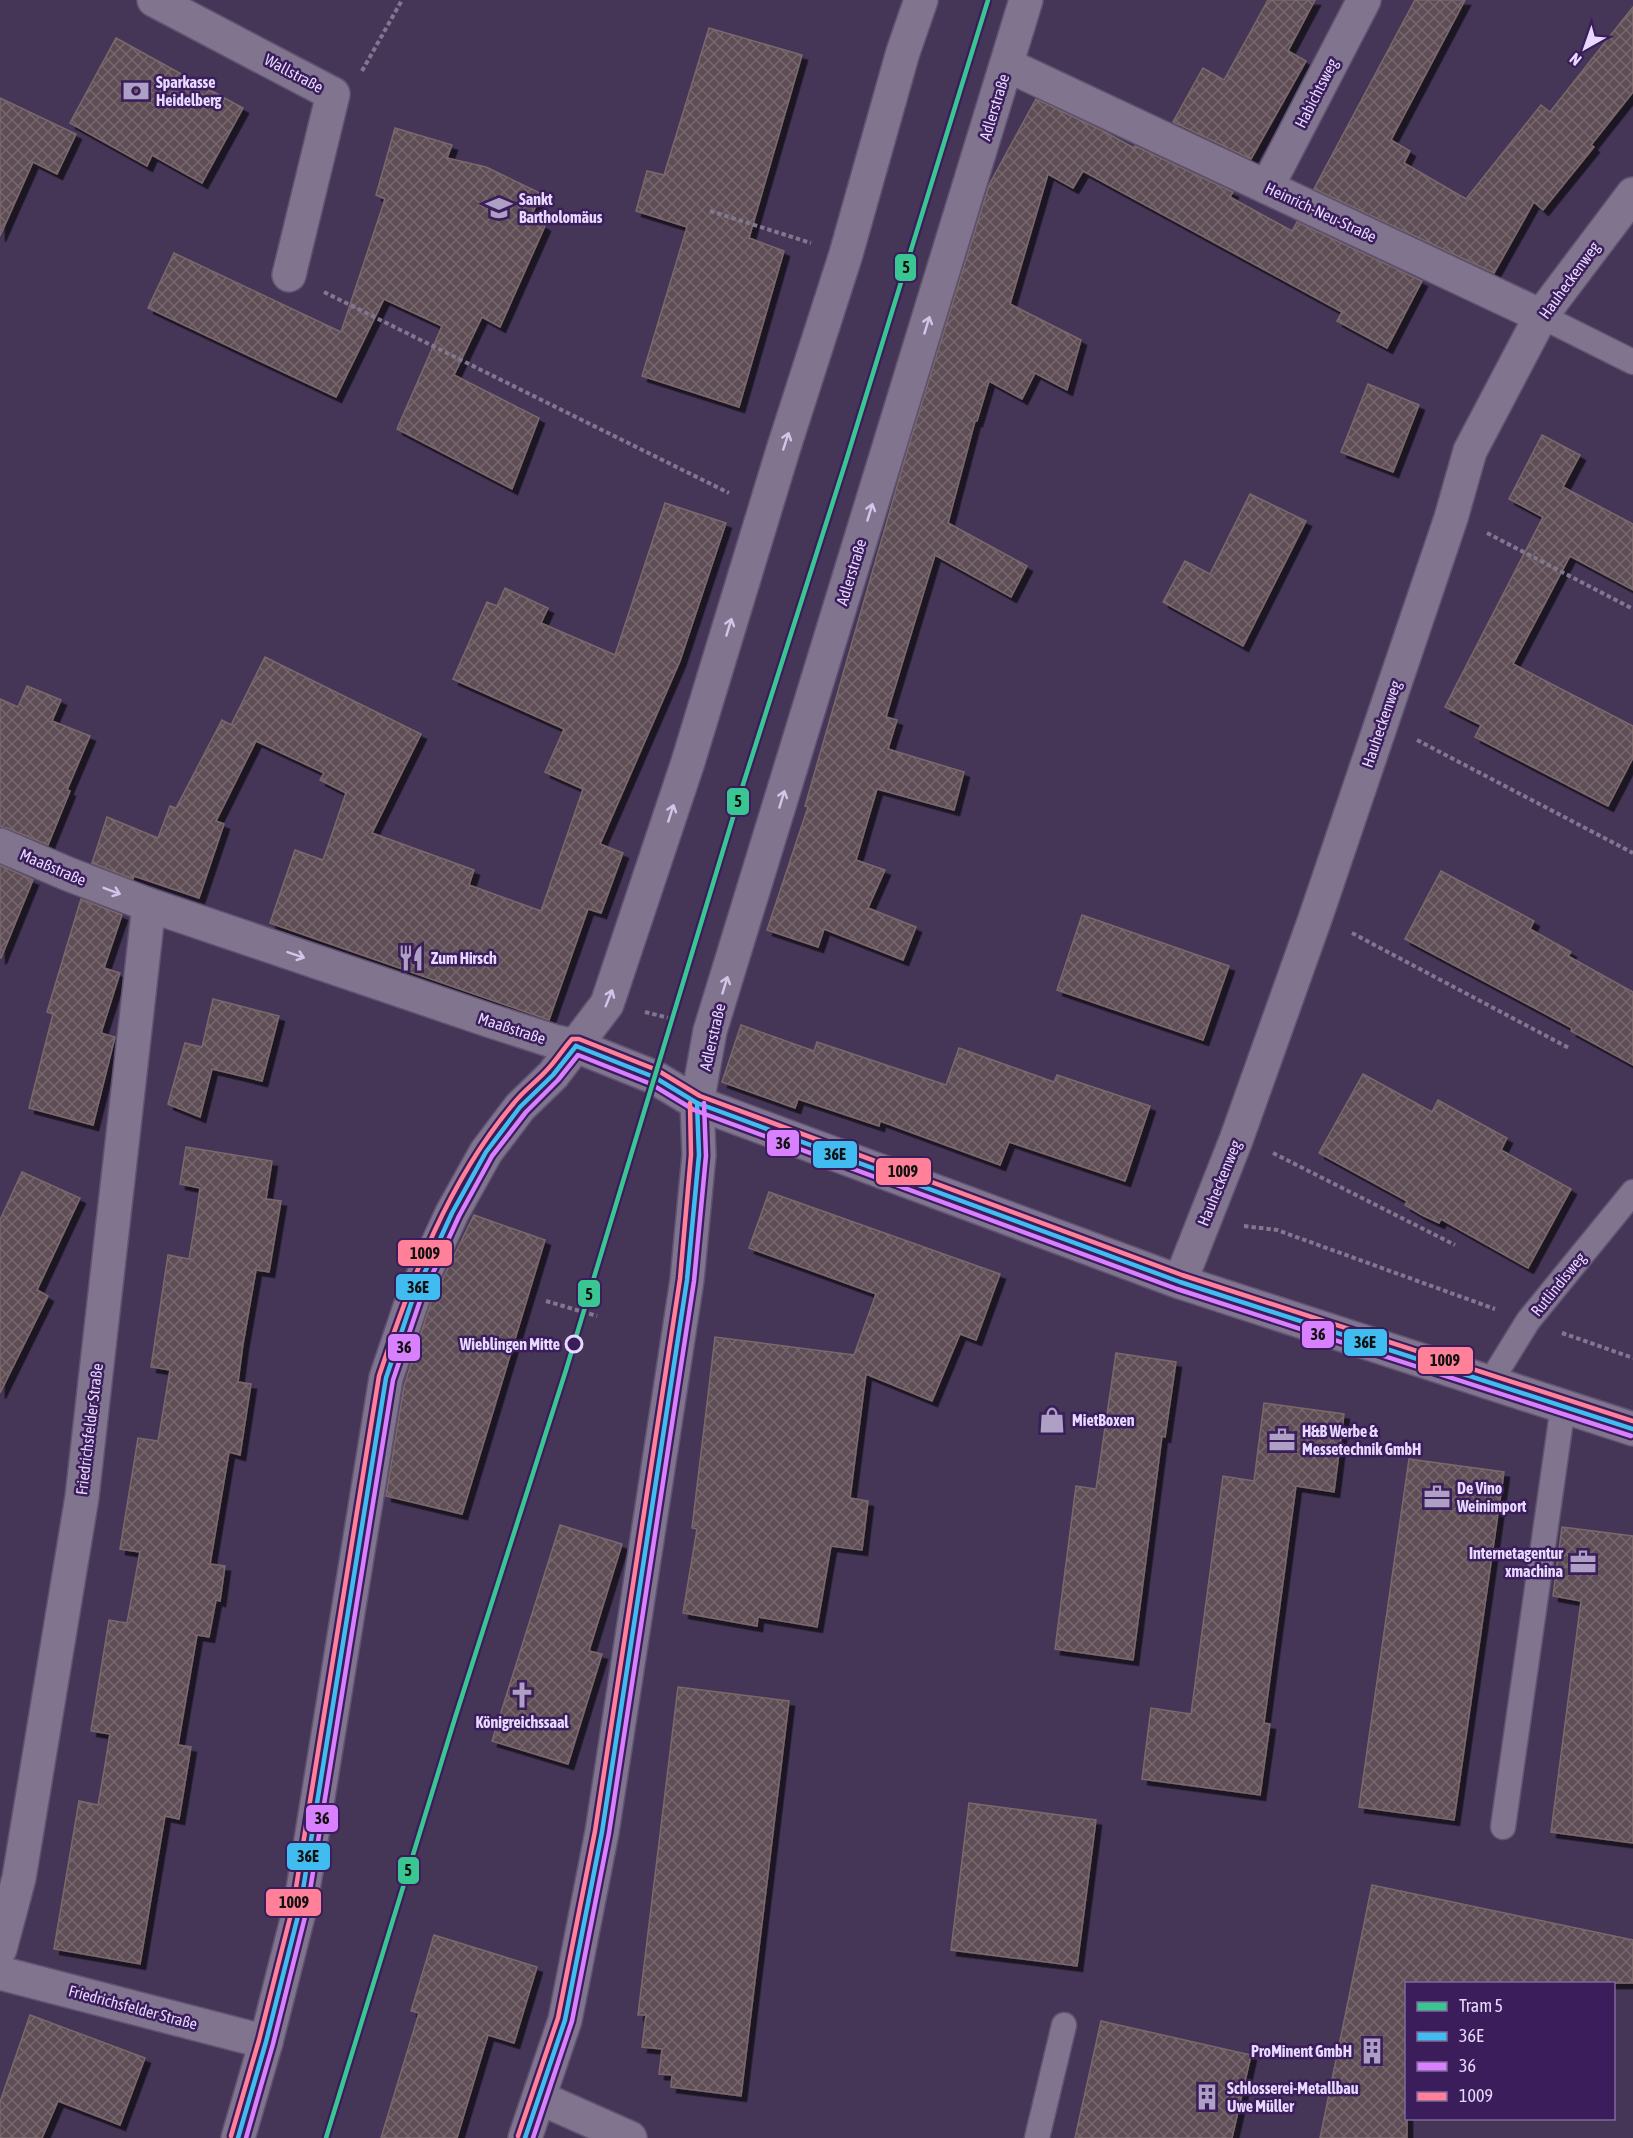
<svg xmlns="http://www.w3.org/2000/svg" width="1633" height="2138" font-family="'Asap Condensed',sans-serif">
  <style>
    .building { fill: url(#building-cross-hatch); stroke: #7b686c; stroke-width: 1.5; filter: url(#shadow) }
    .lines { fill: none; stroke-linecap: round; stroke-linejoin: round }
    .lane-casing { stroke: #605372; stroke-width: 27 }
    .street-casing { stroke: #605372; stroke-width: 36 }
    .path { stroke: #81778f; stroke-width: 4; stroke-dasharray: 4.5 3; stroke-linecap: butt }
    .lane { stroke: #80748f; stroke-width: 24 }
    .street { stroke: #80748f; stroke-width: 33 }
    .bus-1-casing { stroke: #3a1d5a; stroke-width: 9 }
    .bus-2-casing { stroke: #3a1d5a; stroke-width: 9 }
    .bus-3-casing { stroke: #3a1d5a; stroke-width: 9 }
    .bus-1 { stroke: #40bcf0; stroke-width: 4.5 }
    .bus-2 { stroke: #d880ff; stroke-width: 4.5 }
    .bus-3 { stroke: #ff8098; stroke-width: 4.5 }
    .tram-1-casing { stroke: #3a1d5a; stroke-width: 9 }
    .tram-1 { stroke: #3ac692; stroke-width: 4.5 }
    .oneway { stroke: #d2c5e9 }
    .stop-dot { fill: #3a1d5a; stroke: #e7d9ff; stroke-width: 3 }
    .labels { text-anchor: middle; stroke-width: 5; stroke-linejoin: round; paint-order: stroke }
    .street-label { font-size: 16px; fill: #e7d9ff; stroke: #3a1d5a }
    .poi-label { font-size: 16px; font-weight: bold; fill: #e7d9ff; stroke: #3a1d5a; text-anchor: start }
    .stop-label { font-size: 16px; font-weight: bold; fill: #e7d9ff; stroke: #3a1d5a; text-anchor: end }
    .line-badge { stroke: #3a1d5a; stroke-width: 2 }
    .pale-badge-label { font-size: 16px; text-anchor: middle; font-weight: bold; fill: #111 }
  </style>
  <defs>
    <pattern id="building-cross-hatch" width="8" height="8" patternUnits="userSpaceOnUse" patternTransform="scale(1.5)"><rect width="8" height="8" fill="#5f4e54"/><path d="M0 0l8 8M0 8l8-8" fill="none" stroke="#76676e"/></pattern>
    <filter id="shadow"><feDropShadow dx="5.5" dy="5.5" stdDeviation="0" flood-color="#0009"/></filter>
  </defs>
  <rect width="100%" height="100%" fill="#453658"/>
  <g class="building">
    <path d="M 1268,0 L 1315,0 L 1288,51 L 1306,61 L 1251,159 L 1173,122 L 1203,68 L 1224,80 Z"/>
    <path d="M 1415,0 L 1465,0 L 1391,140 L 1410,151 L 1404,163 L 1466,199 L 1541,105 L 1550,112 L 1633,7 L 1633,92 L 1591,145 L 1594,147 L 1543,210 L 1534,202 L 1494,273 L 1314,189 Z"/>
    <path d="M 709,28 L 802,55 L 749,238 L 784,251 L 739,407 L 642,376 L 687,227 L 636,211 L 647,171 L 664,175 Z"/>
    <path d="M 116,38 L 243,108 L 202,183 L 152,155 L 147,166 L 70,123 Z"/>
    <path d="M 0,98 L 76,134 L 57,174 L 33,162 L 0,236 Z"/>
    <path d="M 1036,99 L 1105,132 L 1134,148 L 1135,146 L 1233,192 L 1230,197 L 1292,231 L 1297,222 L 1422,281 L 1387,348 L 1337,321 L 1342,312 L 1083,171 L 1073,188 L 1048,174 L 1010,304 L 1081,340 L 1067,390 L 1035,373 L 1022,399 L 989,381 L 977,421 L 975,421 L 948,523 L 1027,566 L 1011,597 L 935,555 L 886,717 L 897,720 L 888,749 L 964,772 L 954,810 L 877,789 L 856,860 L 885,870 L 868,908 L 916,927 L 903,960 L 824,929 L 818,947 L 767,930 L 808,807 L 805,806 L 908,448 L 989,185 Z"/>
    <path d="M 395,128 L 452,145 L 447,158 L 486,167 L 542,194 L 531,216 L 545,226 L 500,327 L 482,317 L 454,375 L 539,418 L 512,489 L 397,429 L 442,326 L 384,299 L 336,397 L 148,308 L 174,253 L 341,332 L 385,199 L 376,195 Z"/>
    <path d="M 1368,384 L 1419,405 L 1393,472 L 1341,452 Z"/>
    <path d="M 1542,435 L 1580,455 L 1563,487 L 1633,524 L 1633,590 L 1570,556 L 1513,664 L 1633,726 L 1633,758 L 1608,806 L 1475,737 L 1481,725 L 1445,707 L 1543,517 L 1509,499 Z"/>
    <path d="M 1250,494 L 1306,521 L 1243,646 L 1163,602 L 1185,561 L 1210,574 Z"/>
    <path d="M 665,503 L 726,523 L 680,661 L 600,844 L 623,853 L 601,913 L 588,909 L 549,1020 L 270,923 L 295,850 L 323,860 L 346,793 L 320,780 L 324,773 L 256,741 L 216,821 L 224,824 L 199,898 L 134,876 L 133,879 L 92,863 L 107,817 L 158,838 L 170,806 L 176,808 L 222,720 L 231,725 L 265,657 L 421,734 L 372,833 L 474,870 L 469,885 L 541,911 L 583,789 L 545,772 L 564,729 L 453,679 L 487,602 L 497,606 L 505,588 L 548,608 L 541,623 L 615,655 Z"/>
    <path d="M 27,686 L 61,700 L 52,721 L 90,736 L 67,790 L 70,791 L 48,845 L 7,828 L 0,827 L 0,699 L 18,707 Z"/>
    <path d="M 0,865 L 33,880 L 1,958 L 0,958 Z"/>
    <path d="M 1441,871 L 1534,921 L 1530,929 L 1571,952 L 1568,956 L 1633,992 L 1633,1065 L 1571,1031 L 1572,1028 L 1405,939 Z"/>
    <path d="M 81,899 L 122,915 L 104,968 L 120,973 L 101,1033 L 115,1037 L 93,1125 L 29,1108 L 53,1014 L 47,1012 Z"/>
    <path d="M 1082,915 L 1229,966 L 1203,1040 L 1057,990 Z"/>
    <path d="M 213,999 L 279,1016 L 262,1081 L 212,1069 L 200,1117 L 168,1104 L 185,1043 L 202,1047 Z"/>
    <path d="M 741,1025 L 814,1051 L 817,1042 L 946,1085 L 959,1048 L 1054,1082 L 1057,1075 L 1150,1106 L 1125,1181 L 1009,1142 L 1000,1165 L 880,1121 L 879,1126 L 798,1099 L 795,1108 L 722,1082 Z"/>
    <path d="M 1363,1074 L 1432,1112 L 1438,1100 L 1474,1120 L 1507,1138 L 1501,1150 L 1571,1189 L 1528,1268 L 1441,1219 L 1439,1223 L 1422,1215 L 1405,1205 L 1407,1201 L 1319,1153 Z"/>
    <path d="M 186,1147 L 272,1161 L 266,1199 L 281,1201 L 269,1272 L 256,1270 L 243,1344 L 238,1382 L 251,1384 L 240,1455 L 229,1452 L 210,1564 L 225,1566 L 220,1601 L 216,1600 L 209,1637 L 197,1635 L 178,1745 L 191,1747 L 179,1819 L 165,1816 L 140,1964 L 54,1949 L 79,1801 L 98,1805 L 104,1771 L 110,1734 L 91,1731 L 109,1620 L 127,1623 L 140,1552 L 120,1549 L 138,1438 L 158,1441 L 170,1370 L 151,1367 L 168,1255 L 189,1259 L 195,1223 L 200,1188 L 180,1184 Z"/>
    <path d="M 22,1172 L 80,1198 L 37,1290 L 48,1296 L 0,1393 L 0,1220 Z"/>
    <path d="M 769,1192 L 1000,1274 L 976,1340 L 960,1334 L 932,1401 L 866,1374 L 850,1498 L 868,1501 L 862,1550 L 831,1546 L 817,1627 L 758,1617 L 757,1626 L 683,1613 L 697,1529 L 692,1528 L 715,1337 L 854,1355 L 876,1294 L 749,1248 Z"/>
    <path d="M 474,1215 L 545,1240 L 462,1514 L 386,1496 L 404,1386 L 430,1305 Z"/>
    <path d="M 1116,1353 L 1176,1362 L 1165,1437 L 1162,1436 L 1133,1660 L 1055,1649 L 1076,1486 L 1096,1489 Z"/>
    <path d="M 1264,1403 L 1344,1414 L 1334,1492 L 1296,1486 L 1264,1723 L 1270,1724 L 1260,1795 L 1142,1779 L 1151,1708 L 1191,1714 L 1223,1476 L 1254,1481 Z"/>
    <path d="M 1409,1459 L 1504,1472 L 1454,1820 L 1359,1807 Z"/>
    <path d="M 560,1525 L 622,1544 L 589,1651 L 602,1654 L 568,1764 L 492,1741 Z"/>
    <path d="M 1562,1527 L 1633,1536 L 1633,1843 L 1551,1832 L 1581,1601 L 1553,1596 Z"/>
    <path d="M 678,1687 L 789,1701 L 741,2096 L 671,2087 L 672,2075 L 659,2074 L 662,2049 L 642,2047 L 646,2015 L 638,2015 Z"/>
    <path d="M 969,1803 L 1096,1820 L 1077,1966 L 951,1950 Z"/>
    <path d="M 1372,1885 L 1633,1940 L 1633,1983 L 1407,1983 L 1407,2138 L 1320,2138 Z"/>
    <path d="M 434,1935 L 537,1967 L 514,2043 L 488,2035 L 457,2138 L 381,2138 L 419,2013 L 411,2011 Z"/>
    <path d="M 30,2015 L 145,2058 L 120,2125 L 58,2101 L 42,2138 L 0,2138 L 0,2102 Z"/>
    <path d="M 1101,2021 L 1251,2055 L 1232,2138 L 1075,2138 Z"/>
  </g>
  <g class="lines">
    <g class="lane-casing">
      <g id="lane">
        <path d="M 1541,316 L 1633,362"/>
        <path d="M 1491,1381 L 1528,1321 L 1633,1192"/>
        <path d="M 1503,1827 L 1563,1406"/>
        <path d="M 1037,2138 L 1064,2025"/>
      </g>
    </g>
    <g class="street-casing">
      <g id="street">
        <path d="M 154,0 L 333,94 L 289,275"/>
        <path d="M 1007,65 L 1541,316"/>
        <path d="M 1267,187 L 1364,0"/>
        <path d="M 0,845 L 68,874 L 149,905 L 491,1021 L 553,1041 L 576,1046 L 654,1077 L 697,1103 L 1180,1282 L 1633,1429"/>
        <path d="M 1180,1282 L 1236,1140 L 1316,916 L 1451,518 L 1470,451 L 1541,316 L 1633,194"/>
        <path d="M 0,1949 L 19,1878 L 82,1497 L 149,905"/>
        <path d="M 0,1973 L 266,2042"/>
        <path d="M 540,2098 L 630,2138"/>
        <path d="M 238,2138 L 266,2042 L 300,1908 L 386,1378 L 413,1298 L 452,1213 L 486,1152 L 520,1107 L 553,1075 L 607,1004 L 688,762 L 783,450 L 846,254 L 903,52 L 921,0"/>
        <path d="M 525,2138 L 565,2020 L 602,1832 L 687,1280 L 699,1155 L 697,1103 L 710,1031 L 1026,0"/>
      </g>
    </g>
    <g class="path">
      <path d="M 362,71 L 402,0"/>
      <path d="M 710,211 L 811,243"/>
      <path d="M 324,292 L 729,493"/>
      <path d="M 1487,533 L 1633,609"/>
      <path d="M 1417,740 L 1633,853"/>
      <path d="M 1352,933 L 1569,1048"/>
      <path d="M 645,1012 L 673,1019"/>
      <path d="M 1273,1153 L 1455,1245"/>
      <path d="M 1244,1226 L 1277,1230 L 1495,1309"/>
      <path d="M 546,1301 L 597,1316"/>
      <path d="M 1562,1333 L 1633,1358"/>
    </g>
    <use href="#lane" class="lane"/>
    <use href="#street" class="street"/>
    <g class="bus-1-casing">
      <g id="bus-1">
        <path d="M 576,1046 L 654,1077 L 697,1103 L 1180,1282 L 1633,1429"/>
        <path d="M 238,2138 L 266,2042 L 300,1908 L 386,1378 L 413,1298 L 452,1213 L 486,1152 L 520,1107 L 553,1075 L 576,1046"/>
        <path d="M 525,2138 L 565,2020 L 602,1832 L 687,1280 L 699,1155 L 697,1103"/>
      </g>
    </g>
    <g class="bus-2-casing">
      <g id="bus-2">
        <path d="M 246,2138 L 273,2044 L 307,1909 L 393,1380 L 420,1301 L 459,1216 L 492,1156 L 526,1112 L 558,1080 L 578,1055 L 651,1084 L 694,1110 L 1177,1289 L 1631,1436"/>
        <path d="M 533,2138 L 572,2021 L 609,1833 L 694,1281 L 706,1156 L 704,1103"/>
      </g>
    </g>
    <g class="bus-3-casing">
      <g id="bus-3">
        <path d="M 231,2136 L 259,2040 L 293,1906 L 379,1376 C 411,1280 448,1181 514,1103 C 523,1091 536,1082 546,1071 C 556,1061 563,1049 572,1039 L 579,1039 L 657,1070 L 700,1096 L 1182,1275 L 1633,1421"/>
        <path d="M 518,2136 L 558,2018 L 595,1831 L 680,1279 L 691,1155 L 690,1103"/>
      </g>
    </g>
    <use href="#bus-1" class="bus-1"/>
    <use href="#bus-2" class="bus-2"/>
    <use href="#bus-3" class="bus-3"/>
    <g class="tram-1-casing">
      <path id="tram-1" d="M 326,2138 L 455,1718 L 566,1370 L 741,791 L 846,461 L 988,0"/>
    </g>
    <use href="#tram-1" class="tram-1"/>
  </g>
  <defs><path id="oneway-shaft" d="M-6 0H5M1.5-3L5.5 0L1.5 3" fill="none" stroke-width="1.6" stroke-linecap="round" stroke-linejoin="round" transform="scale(1.5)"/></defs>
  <g class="oneway">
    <use href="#oneway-shaft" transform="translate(927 325) rotate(-73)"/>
    <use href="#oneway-shaft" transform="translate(786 441) rotate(-72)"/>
    <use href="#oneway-shaft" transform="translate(870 512) rotate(-73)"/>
    <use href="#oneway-shaft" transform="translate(729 627) rotate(-73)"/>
    <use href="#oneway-shaft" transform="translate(782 799) rotate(-73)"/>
    <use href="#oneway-shaft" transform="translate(671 813) rotate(-72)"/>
    <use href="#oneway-shaft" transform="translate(112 891) rotate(21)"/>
    <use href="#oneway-shaft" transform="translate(296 955) rotate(19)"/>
    <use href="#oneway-shaft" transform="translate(725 985) rotate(-73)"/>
    <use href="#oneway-shaft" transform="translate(609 998) rotate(-68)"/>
  </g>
  <defs>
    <g id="bank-bare" transform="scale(2.07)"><path d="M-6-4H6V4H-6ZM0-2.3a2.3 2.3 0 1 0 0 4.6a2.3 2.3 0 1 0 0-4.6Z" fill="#aea0c5" stroke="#3a1d5a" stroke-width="2.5" paint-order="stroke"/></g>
    <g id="school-bare" transform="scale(2.07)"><path d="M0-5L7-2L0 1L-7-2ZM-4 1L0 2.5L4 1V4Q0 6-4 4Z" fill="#aea0c5" stroke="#3a1d5a" stroke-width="2.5" paint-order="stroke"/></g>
    <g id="restaurant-bare" transform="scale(2.07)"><path d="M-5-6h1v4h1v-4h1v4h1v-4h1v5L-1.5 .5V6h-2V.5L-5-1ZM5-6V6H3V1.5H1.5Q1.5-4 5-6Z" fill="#aea0c5" stroke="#3a1d5a" stroke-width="2.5" paint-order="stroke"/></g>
    <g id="shop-bare" transform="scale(2.07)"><path d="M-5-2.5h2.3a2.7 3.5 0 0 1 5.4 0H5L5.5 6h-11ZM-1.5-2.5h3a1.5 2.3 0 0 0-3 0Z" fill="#aea0c5" stroke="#3a1d5a" stroke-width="2.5" paint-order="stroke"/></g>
    <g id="office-bare" transform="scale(2.07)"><path d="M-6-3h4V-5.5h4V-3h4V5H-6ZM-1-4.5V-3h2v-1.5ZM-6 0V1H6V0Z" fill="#aea0c5" stroke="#3a1d5a" stroke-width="2.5" paint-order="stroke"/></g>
    <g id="church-bare" transform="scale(2.07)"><path d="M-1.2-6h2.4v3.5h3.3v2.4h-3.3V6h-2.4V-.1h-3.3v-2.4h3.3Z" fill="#aea0c5" stroke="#3a1d5a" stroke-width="2.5" paint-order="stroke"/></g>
    <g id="building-bare" transform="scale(2.07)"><path d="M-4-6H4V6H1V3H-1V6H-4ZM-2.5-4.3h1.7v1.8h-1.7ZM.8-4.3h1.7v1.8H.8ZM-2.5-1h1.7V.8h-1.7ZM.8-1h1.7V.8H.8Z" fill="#aea0c5" stroke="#3a1d5a" stroke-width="2.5" paint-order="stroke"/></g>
  </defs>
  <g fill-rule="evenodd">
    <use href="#bank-bare" x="136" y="91"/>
    <use href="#school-bare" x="499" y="208"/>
    <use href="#restaurant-bare" x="411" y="958"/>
    <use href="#shop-bare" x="1052" y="1420"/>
    <use href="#office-bare" x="1282" y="1440"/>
    <use href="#office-bare" x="1437" y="1497"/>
    <use href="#office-bare" x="1583" y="1562"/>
    <use href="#church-bare" x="522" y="1695"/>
    <use href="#building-bare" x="1372" y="2051"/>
    <use href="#building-bare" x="1207" y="2097"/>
  </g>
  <circle class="stop-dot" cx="574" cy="1344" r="8"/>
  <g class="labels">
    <g class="street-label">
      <text transform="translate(294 73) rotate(28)" y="6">Wallstraße</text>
      <text transform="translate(1316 93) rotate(-63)" y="6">Habichtsweg</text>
      <text transform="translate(994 107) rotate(-73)" y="6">Adlerstraße</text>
      <text transform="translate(1321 212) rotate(25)" y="6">Heinrich-Neu-Straße</text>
      <text transform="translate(1569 280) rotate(-54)" y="6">Hauheckenweg</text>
      <text transform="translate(851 572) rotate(-73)" y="6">Adlerstraße</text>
      <text transform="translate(1381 724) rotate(-71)" y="6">Hauheckenweg</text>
      <text transform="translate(53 867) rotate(23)" y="6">Maaßstraße</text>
      <text transform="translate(512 1028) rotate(18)" y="6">Maaßstraße</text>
      <text transform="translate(712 1037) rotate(-77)" y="6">Adlerstraße</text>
      <text transform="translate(1219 1183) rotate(-68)" y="6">Hauheckenweg</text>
      <text transform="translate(1558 1284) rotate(-51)" y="6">Rutlindisweg</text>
      <text transform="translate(89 1429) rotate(-83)" y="6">Friedrichsfelder Straße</text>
      <text transform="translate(133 2007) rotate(15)" y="6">Friedrichsfelder Straße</text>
    </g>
    <g class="poi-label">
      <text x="156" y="88">Sparkasse<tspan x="156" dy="18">Heidelberg</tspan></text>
      <text x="519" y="205">Sankt<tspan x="519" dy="18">Bartholomäus</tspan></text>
      <text x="431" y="964">Zum Hirsch</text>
      <text x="1072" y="1426">MietBoxen</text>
      <text x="1302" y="1437">H&amp;B Werbe &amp;<tspan x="1302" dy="18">Messetechnik GmbH</tspan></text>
      <text x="1457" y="1494">De Vino<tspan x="1457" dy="18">Weinimport</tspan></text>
      <text x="1563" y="1559" text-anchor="end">Internetagentur<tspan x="1563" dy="18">xmachina</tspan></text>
      <text x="522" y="1728" text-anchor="middle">Königreichssaal</text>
      <text x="1352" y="2057" text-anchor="end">ProMinent GmbH</text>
      <text x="1227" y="2094">Schlosserei-Metallbau<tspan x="1227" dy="18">Uwe Müller</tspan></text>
    </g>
    <g class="stop-label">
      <text x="560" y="1350">Wieblingen Mitte</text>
    </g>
  </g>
  <g class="line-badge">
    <rect x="894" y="253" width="23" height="29" rx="6" fill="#3ac692"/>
    <rect x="726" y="787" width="24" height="29" rx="6" fill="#3ac692"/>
    <rect x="766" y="1129" width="34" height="28" rx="6" fill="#d880ff"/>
    <rect x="812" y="1140" width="46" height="29" rx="6" fill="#40bcf0"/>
    <rect x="875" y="1157" width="57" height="29" rx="6" fill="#ff8098"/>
    <rect x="397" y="1239" width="56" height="28" rx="6" fill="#ff8098"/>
    <rect x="395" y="1273" width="46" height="28" rx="6" fill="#40bcf0"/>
    <rect x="577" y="1279" width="24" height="29" rx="6" fill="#3ac692"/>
    <rect x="1301" y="1320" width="34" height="29" rx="6" fill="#d880ff"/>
    <rect x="1343" y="1328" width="45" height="29" rx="6" fill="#40bcf0"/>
    <rect x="387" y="1333" width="34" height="29" rx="6" fill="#d880ff"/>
    <rect x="1417" y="1346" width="57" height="29" rx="6" fill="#ff8098"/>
    <rect x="305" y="1804" width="34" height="29" rx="6" fill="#d880ff"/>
    <rect x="286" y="1842" width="45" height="29" rx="6" fill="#40bcf0"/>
    <rect x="397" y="1856" width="23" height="29" rx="6" fill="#3ac692"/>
    <rect x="265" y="1888" width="57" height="29" rx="6" fill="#ff8098"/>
  </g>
  <g class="pale-badge-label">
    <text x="906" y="273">5</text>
    <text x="738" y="807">5</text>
    <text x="783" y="1149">36</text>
    <text x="835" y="1160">36E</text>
    <text x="903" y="1177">1009</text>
    <text x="425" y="1259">1009</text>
    <text x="418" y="1293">36E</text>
    <text x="589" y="1300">5</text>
    <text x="1318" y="1340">36</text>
    <text x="1365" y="1348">36E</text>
    <text x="404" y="1353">36</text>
    <text x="1445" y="1366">1009</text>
    <text x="322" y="1824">36</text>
    <text x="308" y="1862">36E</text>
    <text x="408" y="1876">5</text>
    <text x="294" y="1908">1009</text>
  </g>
  <rect x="1405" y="1982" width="210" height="138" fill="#3a1d5a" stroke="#7f689c" stroke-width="1.5"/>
  <rect x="1417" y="2002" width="30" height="9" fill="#3ac692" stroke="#7f689c" stroke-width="1.5"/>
  <text x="1459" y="2012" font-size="18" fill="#e7d9ff">Tram 5</text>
  <rect x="1417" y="2032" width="30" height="9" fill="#40bcf0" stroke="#7f689c" stroke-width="1.5"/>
  <text x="1459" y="2042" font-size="18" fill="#e7d9ff">36E</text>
  <rect x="1417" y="2062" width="30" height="9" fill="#d880ff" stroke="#7f689c" stroke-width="1.5"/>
  <text x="1459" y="2072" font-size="18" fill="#e7d9ff">36</text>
  <rect x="1417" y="2092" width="30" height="9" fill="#ff8098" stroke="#7f689c" stroke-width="1.5"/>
  <text x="1459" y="2102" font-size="18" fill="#e7d9ff">1009</text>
  <g transform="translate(1585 48) rotate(220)" stroke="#3a1d5a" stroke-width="4.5" paint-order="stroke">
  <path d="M0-4.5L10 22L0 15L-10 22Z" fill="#e7d9ff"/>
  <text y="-9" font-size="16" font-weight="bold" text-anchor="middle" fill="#e7d9ff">N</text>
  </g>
</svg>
